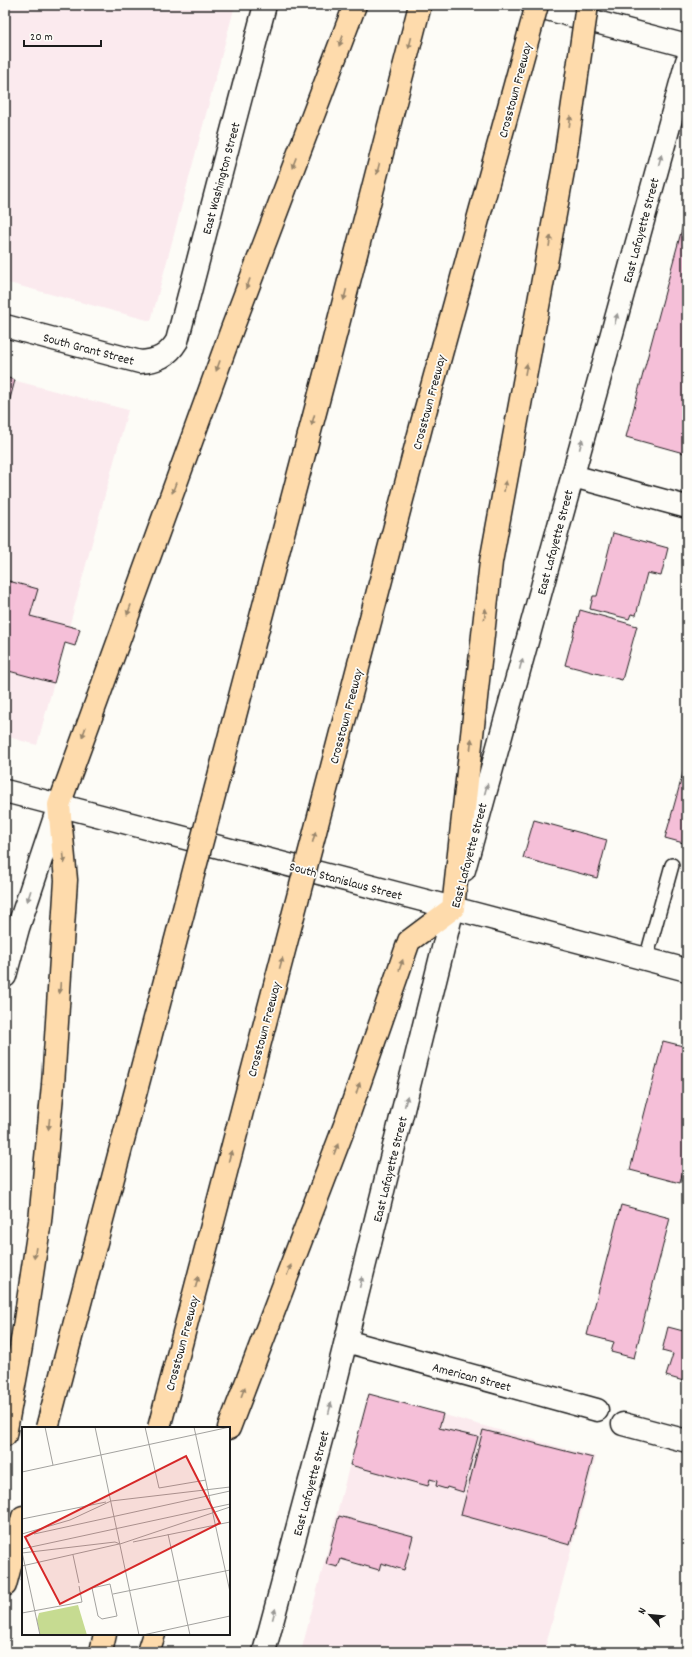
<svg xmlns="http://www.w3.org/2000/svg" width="692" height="1657" font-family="Dekko,sans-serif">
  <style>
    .built { fill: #fbeaee }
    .building { fill: #f5bfd8; stroke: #1c1c1c }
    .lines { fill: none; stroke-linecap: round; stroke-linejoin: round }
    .lane-casing { stroke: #1c1c1c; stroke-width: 16 }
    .street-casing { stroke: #1c1c1c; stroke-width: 25 }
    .secondary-casing { stroke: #1c1c1c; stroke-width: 25 }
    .highway-casing { stroke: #1c1c1c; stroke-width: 25 }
    .lane { stroke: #fdfcf7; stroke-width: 13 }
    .street { stroke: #fdfcf7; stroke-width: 22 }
    .secondary { stroke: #fdfcf7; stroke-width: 22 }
    .highway { stroke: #fedbac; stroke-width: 22 }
    .highway-bridge-casing { stroke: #1c1c1c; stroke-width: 25; stroke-linecap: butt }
    .highway-bridge { stroke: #fedbac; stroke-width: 22 }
    .oneway { fill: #98856b }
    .oneway2 { fill: #989794 }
    .labels { text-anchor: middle; stroke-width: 3.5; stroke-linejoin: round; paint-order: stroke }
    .street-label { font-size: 13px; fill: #1c1c1c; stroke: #fdfcf7 }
    .inset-road { fill: none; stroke: #a3a29f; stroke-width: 1 }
    .view { fill: #d62828; fill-opacity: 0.15; stroke: #d62828; stroke-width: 2 }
    .inset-edge { fill: none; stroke: #1c1c1c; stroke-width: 2 }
  </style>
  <rect width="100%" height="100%" fill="#fdfcf7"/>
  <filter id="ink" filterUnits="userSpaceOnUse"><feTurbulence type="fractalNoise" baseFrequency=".025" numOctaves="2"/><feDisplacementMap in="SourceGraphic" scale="8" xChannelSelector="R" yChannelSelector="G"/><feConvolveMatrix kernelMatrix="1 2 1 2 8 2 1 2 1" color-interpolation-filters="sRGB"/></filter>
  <g filter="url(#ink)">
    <g class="built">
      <path d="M 5,5 L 235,5 L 151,321 L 5,282 Z"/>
      <path d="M 5,378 L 128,410 L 37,745 L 5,736 Z"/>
      <path d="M 368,1394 L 596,1457 L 544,1652 L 301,1652 Z"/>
    </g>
    <g class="building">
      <path d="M 687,210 L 687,454 L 626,437 Z"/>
      <path d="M 5,377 L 15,380 L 5,418 Z"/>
      <path d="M 613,533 L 668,548 L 661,576 L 647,573 L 636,615 L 631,614 L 629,619 L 590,609 L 593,596 L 597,596 Z"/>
      <path d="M 5,580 L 38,589 L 30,616 L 80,629 L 75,646 L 65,643 L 54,683 L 5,670 Z"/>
      <path d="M 580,610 L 637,626 L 622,680 L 565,665 Z"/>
      <path d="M 685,766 L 687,767 L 687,844 L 665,838 Z"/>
      <path d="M 534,820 L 607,840 L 597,878 L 523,858 Z"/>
      <path d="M 663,1041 L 687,1047 L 687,1154 L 680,1183 L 630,1170 Z"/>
      <path d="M 621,1205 L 670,1218 L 634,1358 L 611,1352 L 614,1342 L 587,1335 Z"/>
      <path d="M 668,1327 L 687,1332 L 687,1382 L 666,1376 L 673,1354 L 662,1351 Z"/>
      <path d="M 369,1394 L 443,1414 L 439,1428 L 478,1437 L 463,1492 L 447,1487 L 446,1489 L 436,1486 L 437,1481 L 430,1479 L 428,1486 L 350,1465 Z"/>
      <path d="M 483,1430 L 593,1458 L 570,1545 L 461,1515 Z"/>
      <path d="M 339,1516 L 413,1536 L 404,1570 L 381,1563 L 379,1570 L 341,1559 L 338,1567 L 326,1564 Z"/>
    </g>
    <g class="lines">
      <g class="lane-casing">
        <path id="lane" d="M 646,959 L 672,865"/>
      </g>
      <g class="street-casing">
        <g id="street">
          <path d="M 532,5 L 687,46"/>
          <path d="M 5,326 L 140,362 C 157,361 168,356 177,341 L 265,5"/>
          <path d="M 573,476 L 687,507"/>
          <path d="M 464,870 L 687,61"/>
          <path d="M 346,1341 L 597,1410"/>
          <path d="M 623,1424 L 687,1441"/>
        </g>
      </g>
      <g class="secondary-casing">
        <g id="secondary">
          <path d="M 5,791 L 453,908 L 687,970"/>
          <path d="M 5,976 L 18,928 L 59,805"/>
          <path d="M 264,1652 L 326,1421 L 453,908"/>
        </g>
      </g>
      <g class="highway-casing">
        <g id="highway">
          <path d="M 229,1428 L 345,1125 L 409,941 L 453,908 L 491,562 L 565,160"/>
          <path d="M 5,1435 L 21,1347 L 40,1221 L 53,1085 L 66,880 L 59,805 L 232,329 L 355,5"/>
          <path d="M 5,1585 L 23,1517"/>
          <path d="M 101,1652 L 105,1634"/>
          <path d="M 148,1652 L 154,1634"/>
        </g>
      </g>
      <use href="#lane" class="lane"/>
      <use href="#street" class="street"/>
      <use href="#secondary" class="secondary"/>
      <use href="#highway" class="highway"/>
      <g class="highway-bridge-casing">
        <g id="highway-bridge">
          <path d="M 565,160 L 587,5"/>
          <path d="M 47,1428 L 328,363 L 420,5"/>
          <path d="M 159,1428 L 422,423 L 537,5"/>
        </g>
      </g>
      <use href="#highway-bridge" class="highway-bridge"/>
    </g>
    <defs><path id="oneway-solid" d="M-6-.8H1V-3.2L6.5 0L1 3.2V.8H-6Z"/></defs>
    <g class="oneway">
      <use href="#oneway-solid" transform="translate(341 41) rotate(111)"/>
      <use href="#oneway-solid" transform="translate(410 43) rotate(104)"/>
      <use href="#oneway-solid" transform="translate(570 121) rotate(-82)"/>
      <use href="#oneway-solid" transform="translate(294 163) rotate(111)"/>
      <use href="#oneway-solid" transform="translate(378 169) rotate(104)"/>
      <use href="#oneway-solid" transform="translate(550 241) rotate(-80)"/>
      <use href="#oneway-solid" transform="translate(248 284) rotate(110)"/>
      <use href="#oneway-solid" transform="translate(345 295) rotate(104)"/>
      <use href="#oneway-solid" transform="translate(218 366) rotate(110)"/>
      <use href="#oneway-solid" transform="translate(526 369) rotate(-80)"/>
      <use href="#oneway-solid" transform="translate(313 420) rotate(105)"/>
      <use href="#oneway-solid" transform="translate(505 486) rotate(-80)"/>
      <use href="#oneway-solid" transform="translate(174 488) rotate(110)"/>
      <use href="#oneway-solid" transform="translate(129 610) rotate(110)"/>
      <use href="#oneway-solid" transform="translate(485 614) rotate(-84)"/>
      <use href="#oneway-solid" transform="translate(84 732) rotate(110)"/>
      <use href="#oneway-solid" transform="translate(471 744) rotate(-84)"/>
      <use href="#oneway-solid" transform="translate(314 837) rotate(-75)"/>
      <use href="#oneway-solid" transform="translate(64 858) rotate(84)"/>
      <use href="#oneway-solid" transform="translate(281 963) rotate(-75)"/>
      <use href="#oneway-solid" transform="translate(401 965) rotate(-71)"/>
      <use href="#oneway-solid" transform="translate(60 988) rotate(94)"/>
      <use href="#oneway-solid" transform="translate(358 1088) rotate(-71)"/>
      <use href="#oneway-solid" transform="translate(49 1124) rotate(96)"/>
      <use href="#oneway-solid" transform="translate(336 1149) rotate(-69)"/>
      <use href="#oneway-solid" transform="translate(230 1156) rotate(-75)"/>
      <use href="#oneway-solid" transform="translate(35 1253) rotate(99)"/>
      <use href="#oneway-solid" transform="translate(289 1270) rotate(-69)"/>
      <use href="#oneway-solid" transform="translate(197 1282) rotate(-75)"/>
      <use href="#oneway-solid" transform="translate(243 1392) rotate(-69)"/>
    </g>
    <g class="oneway2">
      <use href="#oneway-solid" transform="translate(660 160) rotate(-75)"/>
      <use href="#oneway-solid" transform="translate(616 319) rotate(-75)"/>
      <use href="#oneway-solid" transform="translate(581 444) rotate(-75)"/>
      <use href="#oneway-solid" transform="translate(521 664) rotate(-75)"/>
      <use href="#oneway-solid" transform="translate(486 789) rotate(-75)"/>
      <use href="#oneway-solid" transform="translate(29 896) rotate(108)"/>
      <use href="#oneway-solid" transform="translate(406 1101) rotate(-76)"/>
      <use href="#oneway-solid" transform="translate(361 1282) rotate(-76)"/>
      <use href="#oneway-solid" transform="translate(330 1408) rotate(-76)"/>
      <use href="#oneway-solid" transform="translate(274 1614) rotate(-75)"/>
    </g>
  </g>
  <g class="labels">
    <g class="street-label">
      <text transform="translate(514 90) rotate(-75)" y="5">Crosstown Freeway</text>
      <text transform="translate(220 178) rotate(-75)" y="5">East Washington Street</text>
      <text transform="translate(640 230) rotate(-75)" y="5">East Lafayette Street</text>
      <text transform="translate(89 348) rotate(15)" y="5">South Grant Street</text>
      <text transform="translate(428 402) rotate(-75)" y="5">Crosstown Freeway</text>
      <text transform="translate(554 542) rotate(-75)" y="5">East Lafayette Street</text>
      <text transform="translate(345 716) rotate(-75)" y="5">Crosstown Freeway</text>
      <text transform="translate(468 855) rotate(-75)" y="5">East Lafayette Street</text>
      <text transform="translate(346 880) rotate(15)" y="5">South Stanislaus Street</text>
      <text transform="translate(263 1029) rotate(-75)" y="5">Crosstown Freeway</text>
      <text transform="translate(389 1169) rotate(-76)" y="5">East Lafayette Street</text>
      <text transform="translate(181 1343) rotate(-75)" y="5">Crosstown Freeway</text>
      <text transform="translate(472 1376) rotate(15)" y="5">American Street</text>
      <text transform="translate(310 1483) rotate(-75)" y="5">East Lafayette Street</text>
    </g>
  </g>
  <g transform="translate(22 1427)">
    <rect width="208" height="208" fill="#fdfcf7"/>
    <path d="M 56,178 L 65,208 L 18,208 L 15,193 L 17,186 Z" fill="#c6db91"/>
    <path class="inset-road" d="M 23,0 L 31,38M 73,0 L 117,208M 123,0 L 137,61 L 184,53M 172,0 L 208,165M 0,45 L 208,0M 0,92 L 84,75M 0,107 L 48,93 L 89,74 L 208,60M 12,107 L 208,64M 146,107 L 168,208M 111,115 L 208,95M 0,122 L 208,77M 0,125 L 18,208M 0,126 L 93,115 L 98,117 L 208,80M 51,128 L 57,156M 0,139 L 97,117M 88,157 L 95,189 L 80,192 L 76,189 L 70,161 ZM 91,167 L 208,143M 0,186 L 60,175 L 57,159M 121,208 L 208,189"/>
    <path class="view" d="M 164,29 L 198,96 L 38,177 L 3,110 Z"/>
    <rect width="208" height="208" class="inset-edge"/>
  </g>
  <rect width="692" height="1657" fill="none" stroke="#fdfcf7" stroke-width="20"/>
  <rect x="10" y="10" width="672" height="1637" fill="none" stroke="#1c1c1c" stroke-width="1.5" filter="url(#ink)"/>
  <g transform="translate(650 1615) rotate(297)" stroke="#fdfcf7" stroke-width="3" paint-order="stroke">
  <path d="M0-3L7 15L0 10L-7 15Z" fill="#1c1c1c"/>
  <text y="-6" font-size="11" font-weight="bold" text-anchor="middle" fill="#1c1c1c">N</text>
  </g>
  <path d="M24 40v6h77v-6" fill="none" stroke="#1c1c1c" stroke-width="2"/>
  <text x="30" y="40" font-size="12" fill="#1c1c1c" stroke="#fdfcf7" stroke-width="3" paint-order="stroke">20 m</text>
</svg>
